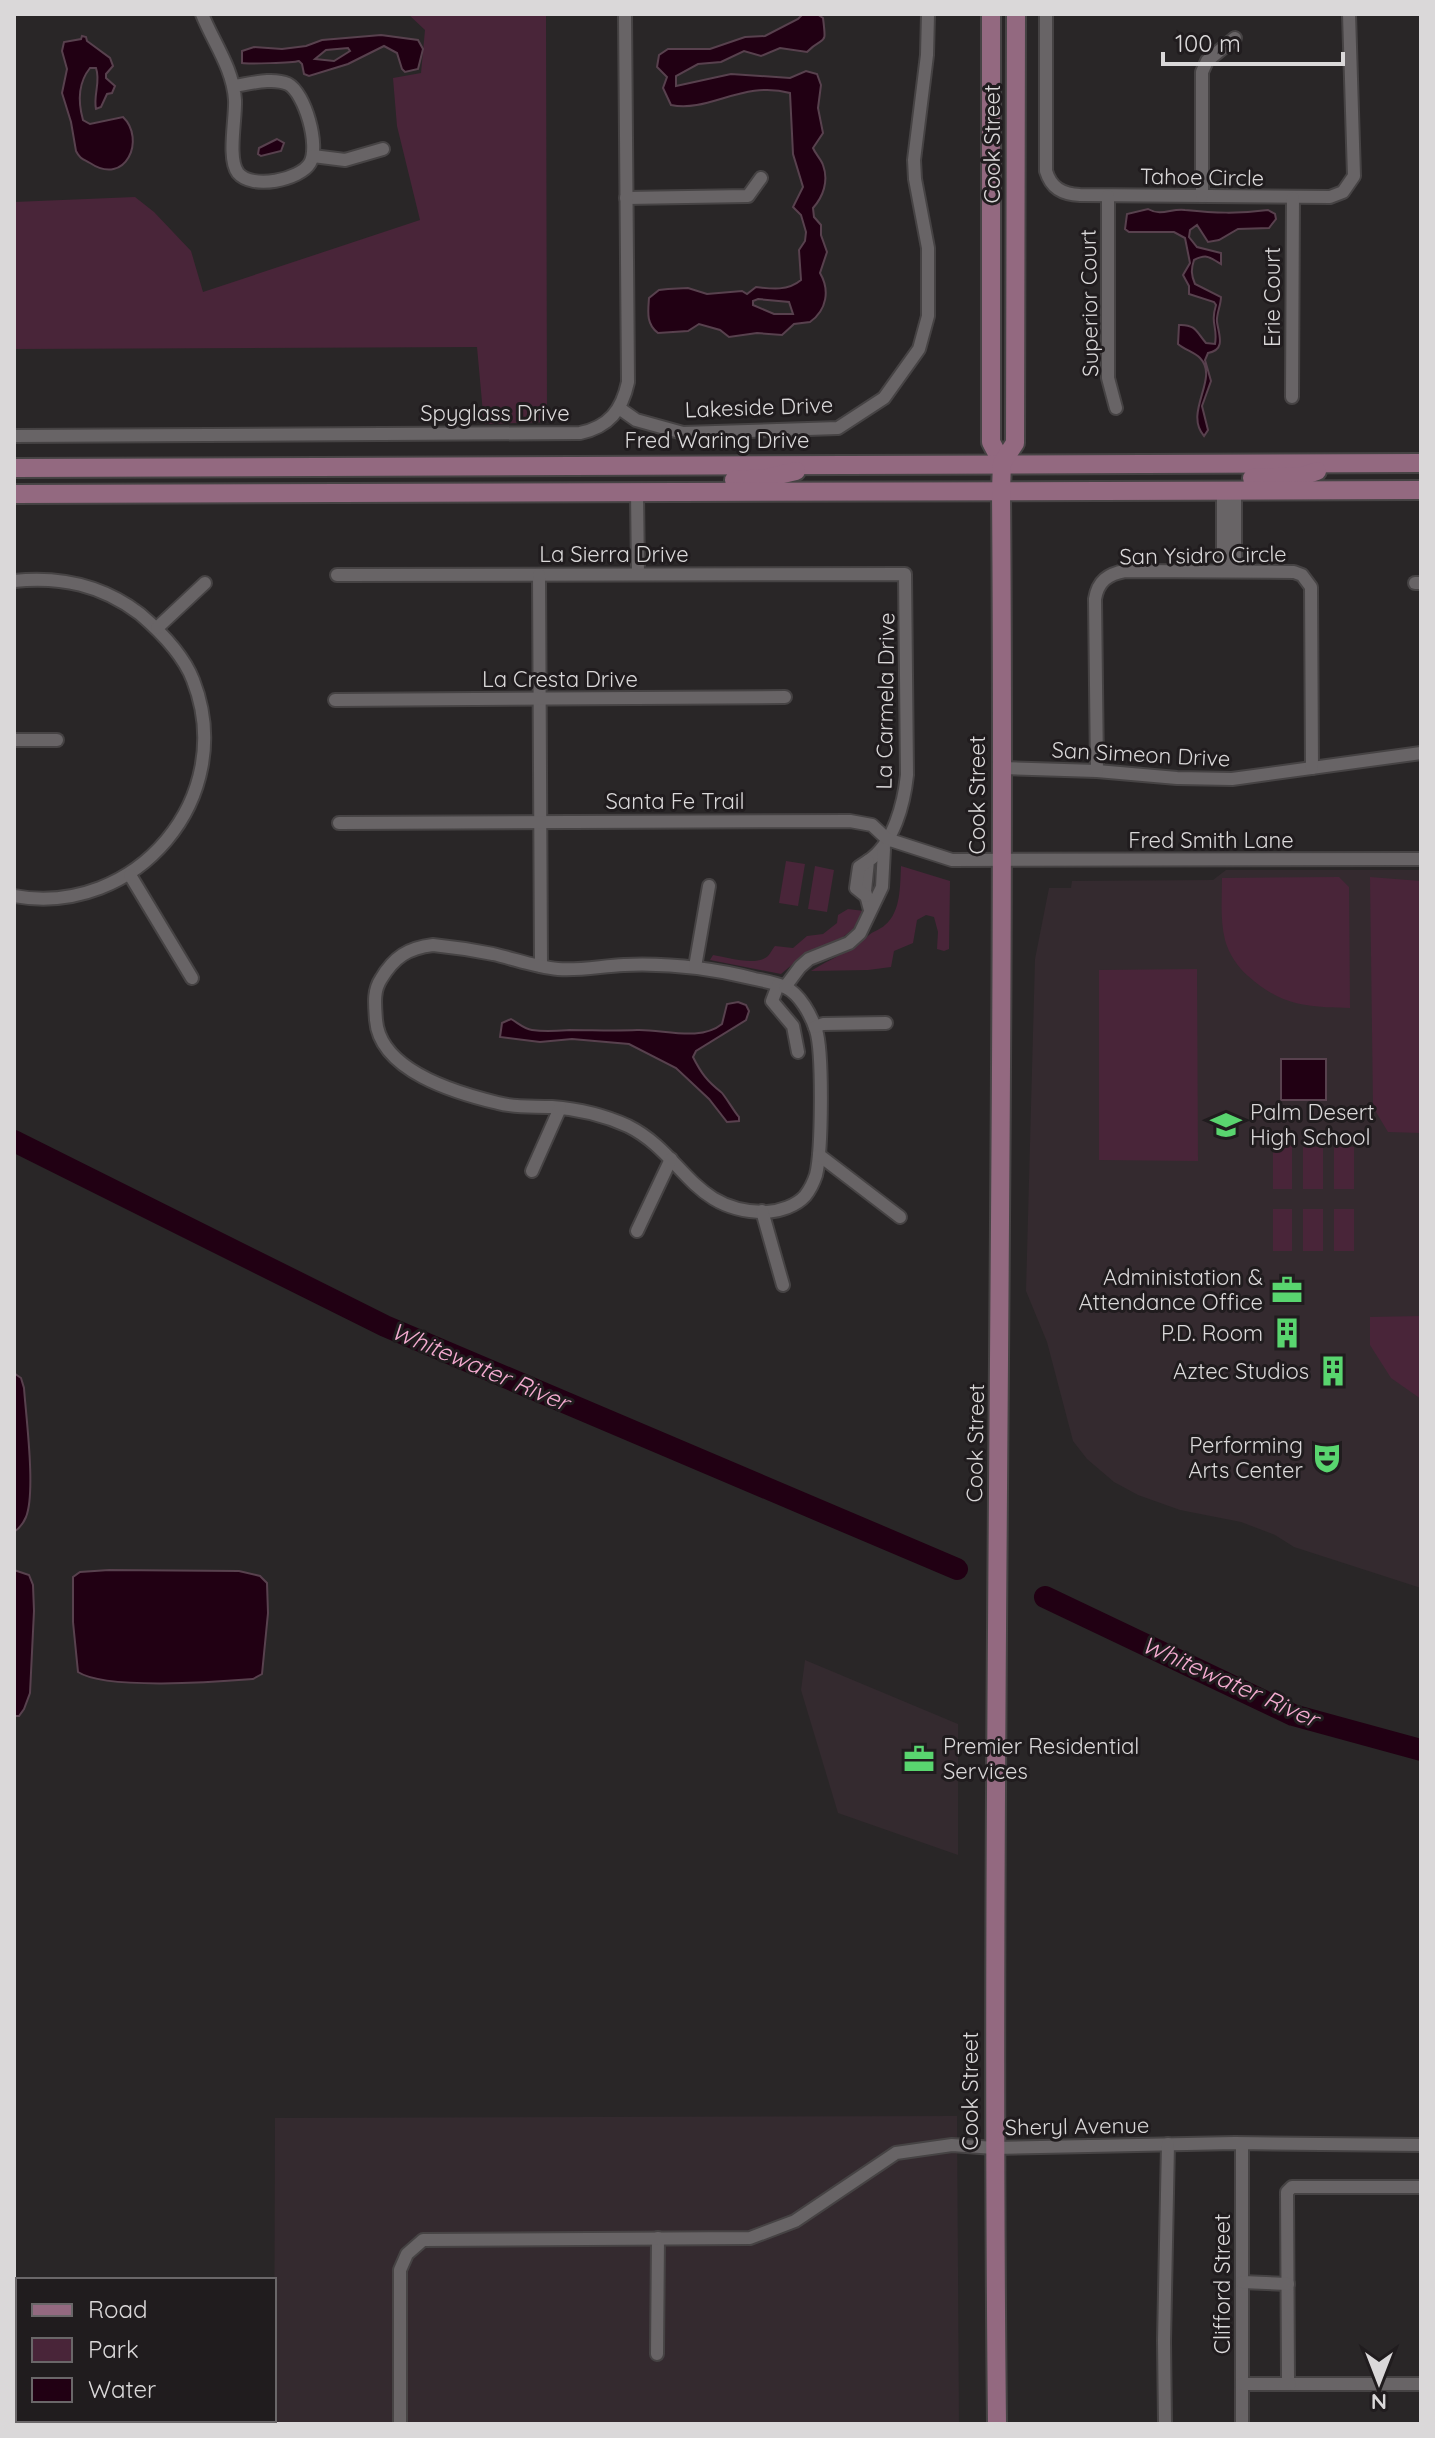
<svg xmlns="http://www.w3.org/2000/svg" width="1435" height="2438" font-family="Quicksand,sans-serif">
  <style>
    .built { fill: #342a2f }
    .green { fill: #492539 }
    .water { fill: #210013; stroke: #58414e; stroke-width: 2; fill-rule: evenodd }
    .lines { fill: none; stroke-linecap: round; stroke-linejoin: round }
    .river { stroke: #210013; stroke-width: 22 }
    .minor-casing { stroke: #464344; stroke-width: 16 }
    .secondary-casing { stroke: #464344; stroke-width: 22 }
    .minor { stroke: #686466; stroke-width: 12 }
    .secondary { stroke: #936980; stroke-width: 18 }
    .labels { text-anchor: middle; stroke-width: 6; stroke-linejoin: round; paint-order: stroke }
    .street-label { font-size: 22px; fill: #dad8d9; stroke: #201c1e }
    .poi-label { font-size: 22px; fill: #dad8d9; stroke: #201c1e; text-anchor: end }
    .water-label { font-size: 24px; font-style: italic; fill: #f4abd0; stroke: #201c1e }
  </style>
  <rect width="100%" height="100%" fill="#292627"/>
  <g class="built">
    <path d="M 1226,870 L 1421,870 L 1421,1588 L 1294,1547 L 1275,1535 L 1241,1522 L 1180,1510 L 1138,1495 L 1114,1482 L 1087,1459 L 1073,1441 L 1047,1342 L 1026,1291 L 1035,959 L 1049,888 L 1071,888 L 1072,881 L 1213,880 Z"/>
    <path d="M 805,1660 L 958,1724 L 958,1855 L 838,1813 L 801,1690 Z"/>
    <path d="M 957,2116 L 959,2424 L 274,2424 L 275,2118 Z"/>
  </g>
  <g class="green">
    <path d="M 408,14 L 546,14 L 547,422 L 484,424 L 477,347 L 14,349 L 14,202 L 135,197 L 154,212 L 191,251 L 203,292 L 420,220 L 397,126 L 393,78 L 421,73 L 425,30 Z"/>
    <path d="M 786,861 L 805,864 L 798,906 L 779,903 Z"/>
    <path d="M 815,866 L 834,870 L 827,912 L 808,909 Z"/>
    <path d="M 901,866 L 950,881 L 949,949 L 944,951 L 937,949 L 938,932 L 934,917 L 926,915 L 917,920 L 913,943 L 894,951 L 891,967 L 868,970 L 811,971 C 831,958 851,952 869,935 C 873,931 880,930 885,925 C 901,912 900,886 901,866 Z"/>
    <path d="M 1339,877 L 1349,887 L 1350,1008 C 1306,1007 1282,1006 1248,976 C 1237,966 1229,954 1225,940 C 1220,920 1222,898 1222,878 Z"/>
    <path d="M 1370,877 L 1421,881 L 1421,1133 L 1388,1132 L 1373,1107 Z"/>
    <path d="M 848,909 L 864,911 L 853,929 L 843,937 L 800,958 L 781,974 L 710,960 L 713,955 C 727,957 756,967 768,956 C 771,953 772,949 775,946 L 793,948 L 807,936 L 823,934 L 837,923 L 838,915 Z"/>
    <path d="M 1197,969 L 1198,1161 L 1099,1160 L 1099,970 Z"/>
    <rect x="1273" y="1146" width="19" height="43"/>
    <rect x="1303" y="1147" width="20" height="42"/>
    <rect x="1334" y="1147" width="20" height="42"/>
    <rect x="1273" y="1209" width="19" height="42"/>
    <rect x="1303" y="1209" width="20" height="42"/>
    <rect x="1334" y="1209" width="20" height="42"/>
    <path d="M 1421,1316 L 1421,1399 L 1391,1378 L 1370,1345 L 1370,1317 Z"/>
  </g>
  <g class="water">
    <path d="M 803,14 L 817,14 L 823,18 C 827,49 824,34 807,52 L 780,48 L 761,56 L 744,51 L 721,62 L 698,64 L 676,76 L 676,86 L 731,74 L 790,78 L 806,71 L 817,74 L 821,85 L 818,108 L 823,133 L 813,148 C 816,155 821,159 823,165 C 829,181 823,197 813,208 L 814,217 L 821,225 L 821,235 L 827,252 L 820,273 C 830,290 827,310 810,322 L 794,324 L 782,335 L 757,333 L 729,337 L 720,330 L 699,324 L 688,331 L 658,333 C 646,324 648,312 649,298 L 659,290 L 668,289 L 688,288 L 707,294 L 742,291 L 747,294 L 756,287 C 772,289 788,291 801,280 L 799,250 L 805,241 L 806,232 L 801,215 L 793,207 L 803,187 L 793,154 L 790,93 C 743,80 709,113 671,105 L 663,88 L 667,77 L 657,67 L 659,55 L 668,49 L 710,49 L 745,37 L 765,36 L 798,19 ZM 758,299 L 789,302 L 793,314 L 774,314 L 753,305 L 753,301 Z"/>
    <path d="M 381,35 L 418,40 L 423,49 L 418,69 L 405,72 L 402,69 L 397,53 L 384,46 L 348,64 L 309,76 L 304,74 L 302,64 L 299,61 C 292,63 248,64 242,63 L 242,51 L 254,47 L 282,49 L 306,46 L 322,40 ZM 348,48 L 350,51 L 334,61 L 315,59 L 326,50 Z"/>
    <path d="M 82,36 L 86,37 L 87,41 L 110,58 L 113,66 L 106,74 L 106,78 L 115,86 L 112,93 L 107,94 L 101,107 L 96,109 C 93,95 101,82 96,68 L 90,68 C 78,83 78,102 83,120 L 90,124 L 123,117 C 146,139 126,187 90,163 C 83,159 80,159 76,151 L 71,122 L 62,93 L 67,69 L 62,51 L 64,42 L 81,39 Z"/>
    <path d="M 277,139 L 284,143 L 281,151 L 261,156 L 258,154 L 259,148 Z"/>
    <path d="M 1148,209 C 1162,217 1171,208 1185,210 C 1215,213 1237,214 1268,210 L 1275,214 L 1276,219 L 1269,228 L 1238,229 L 1219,240 L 1208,242 L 1197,225 L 1190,230 L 1189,237 L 1197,247 L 1221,253 L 1221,264 C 1210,258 1208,253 1194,260 C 1191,269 1191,275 1195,284 L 1221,297 C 1221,305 1216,315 1217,322 C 1219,335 1226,350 1208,353 L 1205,360 L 1211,381 L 1202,406 L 1208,430 L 1204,436 C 1183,412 1220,378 1200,358 C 1194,352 1185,350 1178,344 L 1179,325 C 1196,324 1197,333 1206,343 L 1215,344 C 1218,326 1210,325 1216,305 L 1214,302 L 1189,294 L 1189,286 L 1183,275 L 1190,263 L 1185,238 L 1174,232 L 1129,232 L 1125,229 L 1127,214 Z"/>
    <path d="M 738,1002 L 746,1005 L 749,1011 L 746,1020 L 696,1051 L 693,1057 C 701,1073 707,1081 721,1092 C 724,1094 735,1113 739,1117 L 739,1121 L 727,1122 L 709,1099 L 676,1068 L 629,1044 L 572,1039 L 540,1042 L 500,1037 L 502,1023 L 511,1019 C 518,1023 524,1029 532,1030 C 546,1032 556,1031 569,1030 C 592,1030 615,1031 637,1030 C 663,1029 700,1042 722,1024 L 727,1004 Z"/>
    <rect x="1281" y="1059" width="45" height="41"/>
    <path d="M 14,1373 L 21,1378 L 24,1388 C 26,1417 36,1492 26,1517 C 23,1524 20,1528 14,1532 Z"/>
    <path d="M 14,1570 L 29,1575 L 33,1585 L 34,1611 L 30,1693 L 24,1709 L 19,1716 L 14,1716 Z"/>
    <path d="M 109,1570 L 239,1571 L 260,1576 L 267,1583 L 268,1613 L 262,1674 L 253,1679 C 216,1682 105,1690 78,1672 L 73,1622 L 73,1577 L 80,1572 Z"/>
  </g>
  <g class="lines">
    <g class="river">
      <path d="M 14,1141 L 385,1326 L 957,1569"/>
      <path d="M 1045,1597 L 1293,1715 L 1421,1750"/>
    </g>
    <g class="minor-casing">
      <g id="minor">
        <path d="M 202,14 C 213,42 233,68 235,100 C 236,118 227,159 238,173 C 252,190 300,180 310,163 C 320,146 305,93 288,84 C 272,77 249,84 233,86"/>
        <path d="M 1046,14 L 1046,171 C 1051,188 1062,194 1080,195 L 1330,197 L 1343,192 L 1354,176 L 1349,14"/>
        <path d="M 313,156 L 345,160 L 383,149"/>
        <path d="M 1108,196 L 1108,378 L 1116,408"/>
        <path d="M 1202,196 L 1202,72 L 1207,61 L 1235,38"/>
        <path d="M 626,198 L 748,196 L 761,178"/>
        <path d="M 1292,397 L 1293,198"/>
        <path d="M 619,408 L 636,420 L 683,433 L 838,428 L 884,398 L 919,349 L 928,316 L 928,248 L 915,179 L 914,160 L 927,55 L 928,14"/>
        <path d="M 14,436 L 580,433 C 609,427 622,410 628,382 L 625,14"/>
        <path d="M 1223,490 L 1223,570"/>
        <path d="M 637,492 L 638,574"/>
        <path d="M 1235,570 L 1235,490"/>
        <path d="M 337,575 L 905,574 L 907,775 C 904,803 894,844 868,861 L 865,891 L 870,910"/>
        <path d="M 539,575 L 541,966"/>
        <path d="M 14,581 C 61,576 102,585 140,614 C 161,632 183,654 193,680 C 239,797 136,918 14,896"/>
        <path d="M 1415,583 L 1421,583"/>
        <path d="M 157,628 L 205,583"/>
        <path d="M 335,700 L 785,697"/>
        <path d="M 14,740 L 57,740"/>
        <path d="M 1002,768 L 1097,771 L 1177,778 L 1232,779 L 1421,753"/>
        <path d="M 1097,771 L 1095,599 C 1098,581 1108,574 1125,571 L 1294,572 L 1302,575 L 1311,587 L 1312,768"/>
        <path d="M 339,823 L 850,821 L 872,825 L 887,839 L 952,860 L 1421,859"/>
        <path d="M 130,875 L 192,978"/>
        <path d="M 866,896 L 856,888 L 859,867 L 868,861"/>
        <path d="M 433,945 C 453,947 473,950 493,954 C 515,959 535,967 558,969 C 579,971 602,966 624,965 C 670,963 711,968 755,979 C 764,981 776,983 785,987 C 800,994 811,1015 816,1030 C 823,1052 822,1151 816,1175 C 814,1181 809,1191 805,1196 C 796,1206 780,1211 767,1212 C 692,1213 684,1154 628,1126 C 604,1115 578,1109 552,1107 C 534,1106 516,1108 498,1103 C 456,1093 380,1071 376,1020 C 375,1005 373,991 381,979 C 394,957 408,948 433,945 Z"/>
        <path d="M 695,967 L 709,886"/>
        <path d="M 778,985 L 772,1001 L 793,1026 L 798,1052"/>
        <path d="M 785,987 L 800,967 L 809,959 L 849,943 L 860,933 L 882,887 L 884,849"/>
        <path d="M 815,1027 L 823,1024 L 886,1023"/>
        <path d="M 819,1155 L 900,1217"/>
        <path d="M 532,1171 L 560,1108"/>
        <path d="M 762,1211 L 783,1285"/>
        <path d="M 637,1231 L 671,1159"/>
        <path d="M 1242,2144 L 1242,2424"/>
        <path d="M 1421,2187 L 1292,2187 L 1287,2192 L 1288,2379 L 1290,2384 L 1421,2384"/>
        <path d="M 1242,2282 L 1288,2284"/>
        <path d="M 657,2354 L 658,2238"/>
        <path d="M 1242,2384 L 1290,2384"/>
        <path d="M 400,2424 L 400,2270 L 407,2254 L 423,2240 L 750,2238 L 795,2221 L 896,2153 L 952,2145 L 994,2148 L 1235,2143 L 1421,2145"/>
        <path d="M 1165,2424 L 1164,2341 L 1168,2144"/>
      </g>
    </g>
    <g class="secondary-casing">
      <g id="secondary">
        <path d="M 991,14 L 991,442 L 1002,463"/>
        <path d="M 14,468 L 1421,463"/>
        <path d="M 1252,478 L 1302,476 L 1317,471"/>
        <path d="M 734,480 L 766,478 L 796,471"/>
        <path d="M 14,494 L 1421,490"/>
        <path d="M 997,2424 C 990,1779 1006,1135 1001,490 L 1002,463 L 1015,443 L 1016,14"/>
      </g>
    </g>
    <use href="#minor" class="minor"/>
    <use href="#secondary" class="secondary"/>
  </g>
  <defs>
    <g id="school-bare" transform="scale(2.4)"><path d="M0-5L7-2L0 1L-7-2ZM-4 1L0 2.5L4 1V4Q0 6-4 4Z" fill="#59d56f" stroke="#201c1e" stroke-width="2.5" paint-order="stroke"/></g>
    <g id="office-bare" transform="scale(2.4)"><path d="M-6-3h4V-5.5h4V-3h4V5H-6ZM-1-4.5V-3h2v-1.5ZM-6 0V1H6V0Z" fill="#59d56f" stroke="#201c1e" stroke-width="2.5" paint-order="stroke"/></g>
    <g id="building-bare" transform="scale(2.4)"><path d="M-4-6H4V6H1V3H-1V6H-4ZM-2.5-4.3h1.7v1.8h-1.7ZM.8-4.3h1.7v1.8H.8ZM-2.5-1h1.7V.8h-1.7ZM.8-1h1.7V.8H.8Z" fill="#59d56f" stroke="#201c1e" stroke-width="2.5" paint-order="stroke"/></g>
    <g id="theatre-bare" transform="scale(2.4)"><path d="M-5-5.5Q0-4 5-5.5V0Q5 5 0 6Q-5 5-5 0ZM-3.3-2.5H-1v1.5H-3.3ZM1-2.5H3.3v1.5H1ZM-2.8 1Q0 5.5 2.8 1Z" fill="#59d56f" stroke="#201c1e" stroke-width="2.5" paint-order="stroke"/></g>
  </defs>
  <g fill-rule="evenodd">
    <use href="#school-bare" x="1226" y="1125"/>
    <use href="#office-bare" x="1287" y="1290"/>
    <use href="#building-bare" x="1287" y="1333"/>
    <use href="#building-bare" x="1333" y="1371"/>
    <use href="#theatre-bare" x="1327" y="1458"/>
    <use href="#office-bare" x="919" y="1759"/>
  </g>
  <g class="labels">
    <g class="street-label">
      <text transform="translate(992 144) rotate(-90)" y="8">Cook Street</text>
      <text transform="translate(1202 177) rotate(1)" y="8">Tahoe Circle</text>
      <text transform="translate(1272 297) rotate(-90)" y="8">Erie Court</text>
      <text transform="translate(1089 303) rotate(-91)" y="8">Superior Court</text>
      <text transform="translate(759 407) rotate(-2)" y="8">Lakeside Drive</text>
      <text x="495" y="421">Spyglass Drive</text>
      <text x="717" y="448">Fred Waring Drive</text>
      <text x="614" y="562">La Sierra Drive</text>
      <text transform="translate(1203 555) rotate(-1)" y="8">San Ysidro Circle</text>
      <text x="560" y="687">La Cresta Drive</text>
      <text transform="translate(885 701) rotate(-89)" y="8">La Carmela Drive</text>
      <text transform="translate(1141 754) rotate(3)" y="8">San Simeon Drive</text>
      <text transform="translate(977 795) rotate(-90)" y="8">Cook Street</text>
      <text x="675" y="809">Santa Fe Trail</text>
      <text x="1211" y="848">Fred Smith Lane</text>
      <text transform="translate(975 1443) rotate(-89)" y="8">Cook Street</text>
      <text transform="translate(970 2091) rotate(-90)" y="8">Cook Street</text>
      <text transform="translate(1077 2126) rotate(-1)" y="8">Sheryl Avenue</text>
      <text transform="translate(1222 2284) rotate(-90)" y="8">Clifford Street</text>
    </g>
    <g class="poi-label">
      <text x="1250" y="1120" text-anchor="start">Palm Desert<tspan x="1250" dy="25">High School</tspan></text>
      <text x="1263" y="1285">Administation &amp;<tspan x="1263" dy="25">Attendance Office</tspan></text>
      <text x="1263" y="1341">P.D. Room</text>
      <text x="1309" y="1379">Aztec Studios</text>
      <text x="1303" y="1453">Performing<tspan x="1303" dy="25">Arts Center</tspan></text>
      <text x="943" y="1754" text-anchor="start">Premier Residential<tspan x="943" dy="25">Services</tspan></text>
    </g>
    <g class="water-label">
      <text transform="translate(480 1367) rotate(23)" y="8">Whitewater River</text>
      <text transform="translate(1230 1682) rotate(24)" y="8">Whitewater River</text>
    </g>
  </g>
  <rect width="1435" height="2438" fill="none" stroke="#dad8d9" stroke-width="32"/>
  <rect x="16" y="2278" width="260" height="144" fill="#201c1e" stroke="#6a6769" stroke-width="2"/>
  <rect x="32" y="2304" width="40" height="12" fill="#936980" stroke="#6a6769" stroke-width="2"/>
  <text x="88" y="2318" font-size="24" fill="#dad8d9">Road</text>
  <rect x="32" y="2338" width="40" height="24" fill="#492539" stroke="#6a6769" stroke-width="2"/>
  <text x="88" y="2358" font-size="24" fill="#dad8d9">Park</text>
  <rect x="32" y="2378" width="40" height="24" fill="#210013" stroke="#6a6769" stroke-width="2"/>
  <text x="88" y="2398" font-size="24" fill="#dad8d9">Water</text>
  <g transform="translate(1379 2382) rotate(180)" stroke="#201c1e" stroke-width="6" paint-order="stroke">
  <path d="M0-6L14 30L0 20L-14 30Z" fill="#dad8d9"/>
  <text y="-12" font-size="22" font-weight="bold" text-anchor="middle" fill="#dad8d9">N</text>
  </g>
  <path d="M1163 52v12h180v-12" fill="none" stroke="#dad8d9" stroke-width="4"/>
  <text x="1175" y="52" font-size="24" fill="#dad8d9" stroke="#201c1e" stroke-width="6" paint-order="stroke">100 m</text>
</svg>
